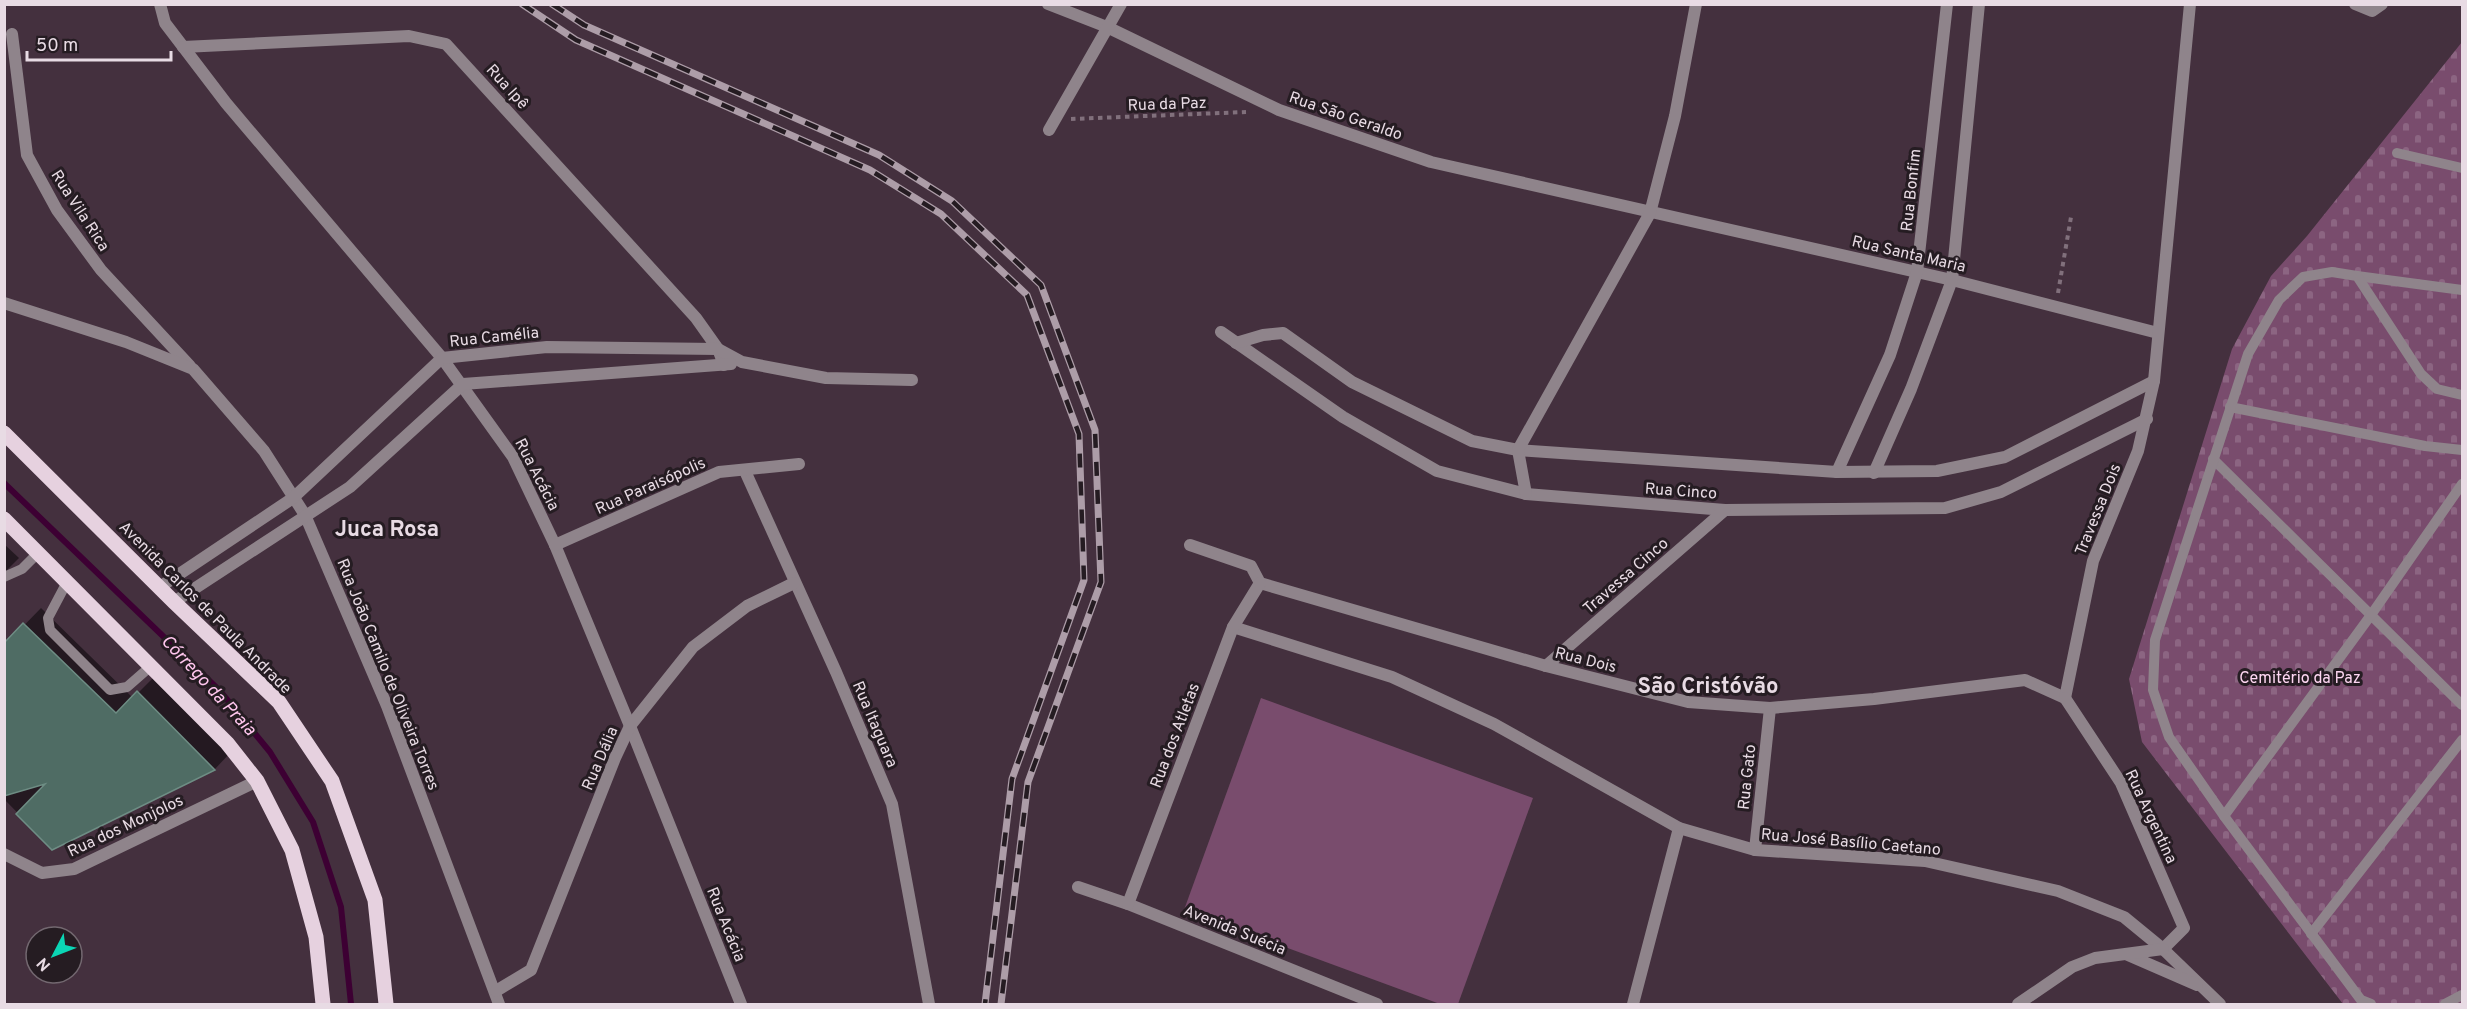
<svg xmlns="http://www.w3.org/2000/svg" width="2467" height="1009" font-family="Overpass,sans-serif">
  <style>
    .green { fill: #794c6d }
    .cemetery { fill: url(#cemetery-stones) }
    .shadow { fill: #0007 }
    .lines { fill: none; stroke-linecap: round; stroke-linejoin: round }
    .stream { stroke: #3d0033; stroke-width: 6 }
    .building { fill: #4f6c64; stroke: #6e8d84; stroke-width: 1.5 }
    .path { stroke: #81707c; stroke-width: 4; stroke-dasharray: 4.5 4.5; stroke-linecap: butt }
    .lane { stroke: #8f848b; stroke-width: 10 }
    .street { stroke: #8f848b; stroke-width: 12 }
    .primary { stroke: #e6d1df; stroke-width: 15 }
    .rail-casing { stroke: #ad9da8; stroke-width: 7 }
    .rail { stroke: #251c22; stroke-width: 4.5; stroke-dasharray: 14; stroke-linecap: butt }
    .labels { text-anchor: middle; stroke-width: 6; stroke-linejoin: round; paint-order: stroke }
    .street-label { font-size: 16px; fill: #e8dbe4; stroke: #251c22 }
    .park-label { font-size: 16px; fill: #fed7f2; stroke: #251c22 }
    .water-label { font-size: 18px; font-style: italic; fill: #ffc6ee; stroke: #251c22 }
    .district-label { font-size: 22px; font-weight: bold; fill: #e8dbe4; stroke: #251c22 }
  </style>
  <defs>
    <pattern id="cemetery-stones" width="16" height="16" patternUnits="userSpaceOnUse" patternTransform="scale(1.5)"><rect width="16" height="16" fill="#794c6d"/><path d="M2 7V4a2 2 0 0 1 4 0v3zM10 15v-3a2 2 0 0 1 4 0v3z" fill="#8c6582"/></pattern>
  </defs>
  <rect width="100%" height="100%" fill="#44303e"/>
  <path class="green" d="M 1261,698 L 1533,798 L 1458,1004 L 1440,1004 L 1184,910 Z"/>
  <path class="cemetery" d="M 2462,42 L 2462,1004 L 2343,1004 L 2142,742 L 2129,679 L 2232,349 L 2271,276 L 2307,236 Z"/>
  <g class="shadow">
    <path d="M 4,544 L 19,558 L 4,573 Z"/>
    <path d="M 41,608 L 133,698 L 155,676 L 231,752 L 215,769 L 52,848 L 4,799 L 4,646 Z"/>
  </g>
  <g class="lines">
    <path class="stream" d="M 4,483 L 220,691 L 270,752 L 313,822 L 341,907 L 351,1004"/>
  </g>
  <path class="building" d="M 23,623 L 116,713 L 137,691 L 215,770 L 52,850 L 16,814 L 45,784 L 4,796 L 4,643 Z"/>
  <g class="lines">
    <g class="path">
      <path d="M 1071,119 L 1246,112"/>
      <path d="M 2058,293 L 2071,217"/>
    </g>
    <g class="lane">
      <path d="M 2397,153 L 2462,168"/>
      <path d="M 2357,276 L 2462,290"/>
      <path d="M 2230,407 L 2425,446 L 2462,450"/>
      <path d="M 2213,459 L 2462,705"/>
      <path d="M 4,577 L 22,569 L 38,553"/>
      <path d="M 67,582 L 48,618 L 50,630 L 110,690 L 127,687 L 151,666"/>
      <path d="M 2224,816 L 2371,615 L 2462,484"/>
      <path d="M 2311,934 L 2462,740"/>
      <path d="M 2371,1004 L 2361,1000 L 2224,816 L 2169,737 L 2153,690 L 2155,640 L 2248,354 L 2279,300 L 2303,277 L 2332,272 L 2357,276 L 2421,374 L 2437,389 L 2462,395"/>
      <path d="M 2445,1004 L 2462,995"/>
    </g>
    <g class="street">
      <path d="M 160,4 L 165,23 L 226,103 L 442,358 L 513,457 L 555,545 L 630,726 L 741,1004"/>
      <path d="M 1048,4 L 1107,27 L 1279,110 L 1431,162 L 1952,280 L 2158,333"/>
      <path d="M 2355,4 L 2372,11 L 2382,4"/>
      <path d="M 12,34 L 27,155 L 57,210 L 101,270 L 190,366"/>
      <path d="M 183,47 L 409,36 L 446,44 L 696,318 L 718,349 L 724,365"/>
      <path d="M 1049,130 L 1121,4"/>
      <path d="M 4,303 L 126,342 L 193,369 L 264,451 L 305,515 L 387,706 L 499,1004"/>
      <path d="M 1221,332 L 1343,417 L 1437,471 L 1526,494 L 1725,510 L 1945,508 L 2001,492 L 2147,419"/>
      <path d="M 1236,343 L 1263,335 L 1283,333 L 1352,382 L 1472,441 L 1518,450 L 1837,472 L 1937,471 L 2005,457 L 2154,381"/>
      <path d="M 745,471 L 836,672 L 892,804 L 929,1004"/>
      <path d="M 1837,472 L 1890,355 L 1917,272 L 1947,4"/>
      <path d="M 1874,473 L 1911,389 L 1952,280 L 1979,4"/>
      <path d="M 1526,494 L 1518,450 L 1650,213 L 1675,116 L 1696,4"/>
      <path d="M 555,545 L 719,472 L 799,464"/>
      <path d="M 1190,545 L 1251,566 L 1260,583 L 1546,666 L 1688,702 L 1770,708 L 1874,699 L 2025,680 L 2065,698"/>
      <path d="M 160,587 L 293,498 L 442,358 L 547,347 L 718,349 L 742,362 L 826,378 L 912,380"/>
      <path d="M 174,602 L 350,487 L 463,384 L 731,364"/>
      <path d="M 1233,627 L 1392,677 L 1494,724 L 1679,828 L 1755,850 L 1925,861 L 2058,891 L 2124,917 L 2163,949 L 2220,1004"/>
      <path d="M 1546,666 L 1725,510"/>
      <path d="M 2065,698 L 2093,561 L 2138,451 L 2154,381 L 2190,4"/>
      <path d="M 2065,698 L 2121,783 L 2184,928 L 2163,949"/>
      <path d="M 1755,850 L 1770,708"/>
      <path d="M 4,854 L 42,873 L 74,869 L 257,781"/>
      <path d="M 1078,887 L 1128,904 L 1377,1004"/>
      <path d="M 1128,904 L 1233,627 L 1260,583"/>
      <path d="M 2128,955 L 2197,985"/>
      <path d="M 496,991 L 531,970 L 615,758 L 630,726 L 693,647 L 747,606 L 794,583"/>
      <path d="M 1633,1004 L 1679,828"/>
      <path d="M 2018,1004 L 2072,967 L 2095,958 L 2163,949"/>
    </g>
    <g class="primary">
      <path d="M 4,433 L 174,602 L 279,702 L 332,781 L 375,900 L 386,1004"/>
      <path d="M 4,519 L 227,743 L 257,781 L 292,850 L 316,937 L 323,1004"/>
    </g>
    <g class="rail-casing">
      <g id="rail">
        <path d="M 522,4 L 576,40 L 870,170 L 941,214 L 1027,295 L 1079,434 L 1084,580 L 1012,779 L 985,1004"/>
        <path d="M 552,4 L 584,25 L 879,155 L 952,201 L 1041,285 L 1095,430 L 1101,582 L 1028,782 L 1001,1004"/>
      </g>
    </g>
    <use href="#rail" class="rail"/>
  </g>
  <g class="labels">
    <g class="street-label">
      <text transform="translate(508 86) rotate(48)" y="6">Rua Ipê</text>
      <text transform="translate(1167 103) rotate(-2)" y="6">Rua da Paz</text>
      <text transform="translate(1346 115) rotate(19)" y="6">Rua São Geraldo</text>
      <text transform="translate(1910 190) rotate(-84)" y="6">Rua Bonfim</text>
      <text transform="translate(81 210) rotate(57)" y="6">Rua Vila Rica</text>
      <text transform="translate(1909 253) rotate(13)" y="6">Rua Santa Maria</text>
      <text transform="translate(494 336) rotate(-6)" y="6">Rua Camélia</text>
      <text transform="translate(538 474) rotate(63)" y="6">Rua Acácia</text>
      <text transform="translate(650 485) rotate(-24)" y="6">Rua Paraisópolis</text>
      <text transform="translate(1681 490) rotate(4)" y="6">Rua Cinco</text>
      <text transform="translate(2097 509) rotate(-68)" y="6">Travessa Dois</text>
      <text transform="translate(1625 575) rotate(-41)" y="6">Travessa Cinco</text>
      <text transform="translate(206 607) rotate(45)" y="6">Avenida Carlos de Paula Andrade</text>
      <text transform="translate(1586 659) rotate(14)" y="6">Rua Dois</text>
      <text transform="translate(389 674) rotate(68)" y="6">Rua João Camilo de Oliveira Torres</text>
      <text transform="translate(876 724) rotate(67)" y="6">Rua Itaguara</text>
      <text transform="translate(1174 735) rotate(-69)" y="6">Rua dos Atletas</text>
      <text transform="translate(599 758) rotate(-67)" y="6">Rua Dália</text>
      <text transform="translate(1746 777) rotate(-84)" y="6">Rua Gato</text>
      <text transform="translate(2152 816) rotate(65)" y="6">Rua Argentina</text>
      <text transform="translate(125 825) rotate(-25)" y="6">Rua dos Monjolos</text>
      <text transform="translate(1851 841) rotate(5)" y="6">Rua José Basílio Caetano</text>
      <text transform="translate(727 924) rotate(68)" y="6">Rua Acácia</text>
      <text transform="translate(1235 929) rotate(22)" y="6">Avenida Suécia</text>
    </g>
    <g class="park-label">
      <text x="2300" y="683">Cemitério da Paz</text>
    </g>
    <g class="water-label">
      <text transform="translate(209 685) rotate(47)" y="6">Córrego da Praia</text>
    </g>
    <g class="district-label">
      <text x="387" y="536">Juca Rosa</text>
      <text x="1708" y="693">São Cristóvão</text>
    </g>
  </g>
  <rect width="2467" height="1009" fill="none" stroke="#e8dbe4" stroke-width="12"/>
  <g transform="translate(54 955) rotate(228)"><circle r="28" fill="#251c22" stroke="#736870" stroke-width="1.5"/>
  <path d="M0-4.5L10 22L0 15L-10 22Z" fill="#0bd5b5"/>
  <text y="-9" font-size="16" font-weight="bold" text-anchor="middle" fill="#e8dbe4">N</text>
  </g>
  <path d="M27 51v9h144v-9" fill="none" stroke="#e8dbe4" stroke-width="3"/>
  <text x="36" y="51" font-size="18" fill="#e8dbe4" stroke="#251c22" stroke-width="4.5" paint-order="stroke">50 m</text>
</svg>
